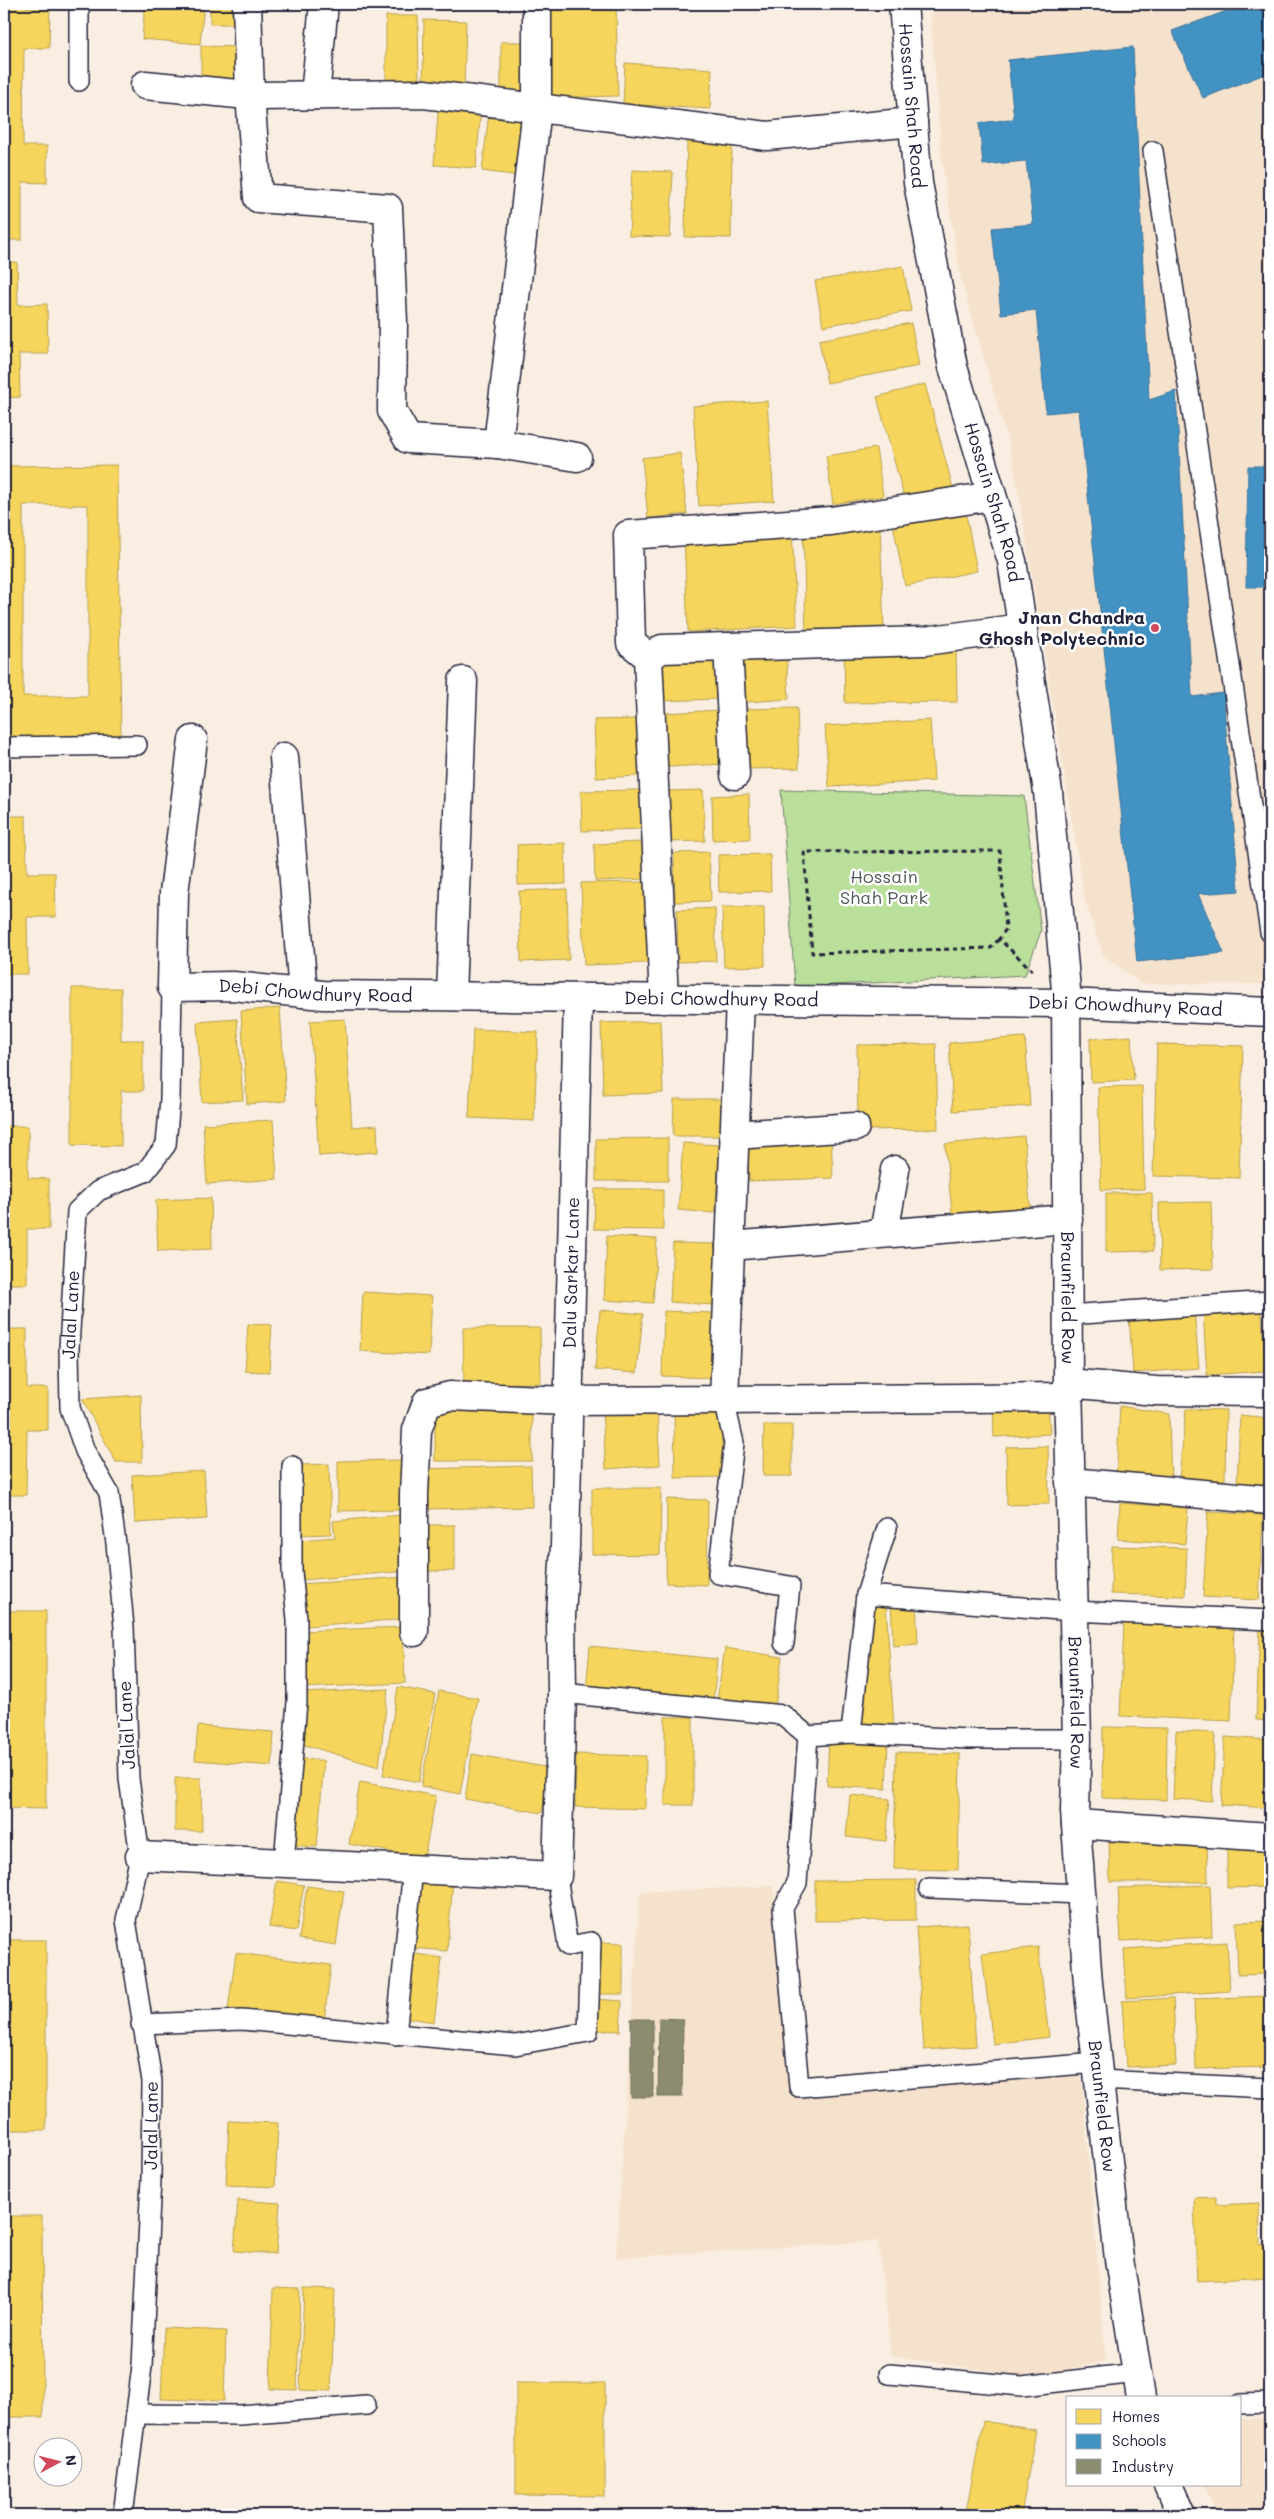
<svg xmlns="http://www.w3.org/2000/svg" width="1274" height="2519" font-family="Mali,sans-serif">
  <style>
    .built { fill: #f5e2cc }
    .green { fill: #badf9a; stroke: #6e806a }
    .homes { fill: #f6d55c; stroke: #b69f52; fill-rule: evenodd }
    .schools { fill: #4393c3; stroke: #39719a }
    .industry { fill: #8c8c6e; stroke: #6c6c5f }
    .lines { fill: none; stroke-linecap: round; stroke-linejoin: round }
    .lane-casing { stroke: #22223b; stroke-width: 22 }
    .street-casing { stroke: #22223b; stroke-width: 31 }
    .path { stroke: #22223b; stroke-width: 3; stroke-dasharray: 5 4; stroke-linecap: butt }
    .lane { stroke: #fff; stroke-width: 19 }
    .street { stroke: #fff; stroke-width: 28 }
    .poi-dot { fill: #d1495b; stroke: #fff; stroke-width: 2 }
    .labels { text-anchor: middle; stroke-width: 5; stroke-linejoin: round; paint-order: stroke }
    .street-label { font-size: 18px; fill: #22223b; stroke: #fff }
    .poi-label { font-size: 18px; font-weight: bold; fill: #22223b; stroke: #fff; text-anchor: end }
    .park-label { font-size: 18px; fill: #505b58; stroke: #fff }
  </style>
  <rect width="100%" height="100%" fill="#f9eee1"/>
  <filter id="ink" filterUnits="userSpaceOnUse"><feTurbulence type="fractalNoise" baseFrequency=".02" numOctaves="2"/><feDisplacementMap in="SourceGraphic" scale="10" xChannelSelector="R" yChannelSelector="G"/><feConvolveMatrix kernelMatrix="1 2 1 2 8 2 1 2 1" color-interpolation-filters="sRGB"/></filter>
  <g filter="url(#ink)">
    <g class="built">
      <path d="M 930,4 L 1270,4 L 1270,984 L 1142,984 L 1103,955 L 1085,900 L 1013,460 L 960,275 L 942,163 Z"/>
      <path d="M 773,1886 L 792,2097 L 1081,2071 L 1106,2361 L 1030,2377 L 891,2356 L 878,2241 L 616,2258 L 640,1892 Z"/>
      <path d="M 1270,2417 L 1270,2515 L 1216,2515 L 1204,2485 L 1240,2485 L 1240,2419 Z"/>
    </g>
    <path class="green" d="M 781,790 L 1024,796 L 1041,931 L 1025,975 L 795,987 Z"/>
    <g class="homes">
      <path d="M 4,4 L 25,4 L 25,7 L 50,8 L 49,48 L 24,48 L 23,146 L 47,146 L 47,183 L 22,182 L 22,240 L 4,240 Z"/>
      <path d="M 145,4 L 204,4 L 200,44 L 142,39 Z"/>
      <path d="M 210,4 L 242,4 L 241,24 L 210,24 Z"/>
      <path d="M 543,4 L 616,4 L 618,96 L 546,98 Z"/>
      <path d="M 386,16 L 418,16 L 419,87 L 386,87 Z"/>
      <path d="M 424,20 L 466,21 L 464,86 L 423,85 Z"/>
      <rect x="501" y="42" width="30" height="55"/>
      <path d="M 201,46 L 243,47 L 243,88 L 201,87 Z"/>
      <path d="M 625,63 L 712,69 L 710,109 L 623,104 Z"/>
      <path d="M 439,102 L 481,106 L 476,168 L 434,165 Z"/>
      <path d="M 490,104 L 529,109 L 521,176 L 482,171 Z"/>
      <path d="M 687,139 L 732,140 L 731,238 L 685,237 Z"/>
      <path d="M 632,170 L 673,172 L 670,237 L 629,236 Z"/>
      <path d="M 4,262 L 17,262 L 18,305 L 47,304 L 48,354 L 19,354 L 20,397 L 4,398 Z"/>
      <path d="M 903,266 L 911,311 L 823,326 L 815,281 Z"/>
      <path d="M 911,323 L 919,366 L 827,383 L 819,340 Z"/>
      <path d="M 925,384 L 953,488 L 905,501 L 877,397 Z"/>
      <path d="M 767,401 L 774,501 L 699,506 L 693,406 Z"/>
      <path d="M 876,448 L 883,496 L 833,504 L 826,456 Z"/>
      <path d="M 680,453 L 687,514 L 648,518 L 642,458 Z"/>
      <path d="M 117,465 L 121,737 L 4,738 L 4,466 ZM 23,505 L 88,505 L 88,696 L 23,696 Z"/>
      <path d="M 964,504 L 977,571 L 905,586 L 892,519 Z"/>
      <path d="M 880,526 L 884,630 L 806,633 L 803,529 Z"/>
      <path d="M 792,532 L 797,626 L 688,632 L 684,537 Z"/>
      <path d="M 956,644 L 957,702 L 845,703 L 844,646 Z"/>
      <path d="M 786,649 L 789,699 L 746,702 L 742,652 Z"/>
      <path d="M 715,652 L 716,699 L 663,701 L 661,654 Z"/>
      <path d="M 797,708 L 799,768 L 746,769 L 744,709 Z"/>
      <path d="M 722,710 L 725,764 L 668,767 L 664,713 Z"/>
      <path d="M 638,719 L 640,776 L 596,778 L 594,720 Z"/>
      <path d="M 930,720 L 934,781 L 829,787 L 825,726 Z"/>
      <path d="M 640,790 L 641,829 L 582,831 L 581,791 Z"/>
      <path d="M 703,790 L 705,841 L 668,842 L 666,791 Z"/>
      <path d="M 749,794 L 750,839 L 713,840 L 712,796 Z"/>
      <path d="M 4,816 L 26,816 L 27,873 L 55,873 L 56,917 L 27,917 L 28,974 L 4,974 Z"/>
      <path d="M 644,842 L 645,879 L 595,881 L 594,844 Z"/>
      <path d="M 565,843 L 566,884 L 518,885 L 517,845 Z"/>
      <path d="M 709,852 L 711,901 L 675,902 L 674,853 Z"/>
      <path d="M 770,854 L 771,891 L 719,892 L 718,855 Z"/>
      <path d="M 646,882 L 648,963 L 584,965 L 581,883 Z"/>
      <path d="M 567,889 L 569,960 L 521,962 L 519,891 Z"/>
      <path d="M 722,907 L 764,907 L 765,966 L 724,967 Z"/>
      <path d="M 715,908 L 716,961 L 678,962 L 677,910 Z"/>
      <path d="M 72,988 L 121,988 L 121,1040 L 143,1040 L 143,1091 L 121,1091 L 121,1146 L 72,1145 Z"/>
      <path d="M 280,1008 L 286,1101 L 247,1104 L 241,1011 Z"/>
      <path d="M 237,1019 L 243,1100 L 202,1102 L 197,1022 Z"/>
      <path d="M 345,1019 L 352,1127 L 377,1125 L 378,1152 L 319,1156 L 310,1021 Z"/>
      <path d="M 660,1021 L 663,1093 L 603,1095 L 601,1023 Z"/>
      <path d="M 473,1029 L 538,1032 L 534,1121 L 469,1118 Z"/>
      <path d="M 1131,1036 L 1134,1080 L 1091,1082 L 1090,1039 Z"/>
      <path d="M 1025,1037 L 1030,1106 L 953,1111 L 949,1043 Z"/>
      <path d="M 936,1044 L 938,1129 L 858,1130 L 857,1045 Z"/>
      <path d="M 1157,1044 L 1243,1046 L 1239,1178 L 1153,1176 Z"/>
      <path d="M 1264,1055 L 1270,1055 L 1270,1175 L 1267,1175 Z"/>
      <path d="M 1142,1086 L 1144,1189 L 1101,1190 L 1098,1087 Z"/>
      <path d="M 674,1099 L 721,1099 L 721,1136 L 673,1136 Z"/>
      <path d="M 273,1120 L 277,1179 L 207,1184 L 203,1124 Z"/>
      <path d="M 4,1126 L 28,1126 L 28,1178 L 49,1179 L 49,1229 L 27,1229 L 27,1284 L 4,1284 Z"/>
      <path d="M 831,1134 L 833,1178 L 749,1181 L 748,1137 Z"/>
      <path d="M 1024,1136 L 1031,1216 L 953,1223 L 945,1144 Z"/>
      <path d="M 668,1138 L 668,1181 L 596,1181 L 596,1139 Z"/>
      <path d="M 683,1143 L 720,1145 L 715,1213 L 678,1210 Z"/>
      <path d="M 595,1189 L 663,1189 L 663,1230 L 594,1229 Z"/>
      <path d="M 1106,1193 L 1152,1193 L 1153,1251 L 1106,1252 Z"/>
      <path d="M 211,1198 L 212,1249 L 158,1251 L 156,1200 Z"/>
      <path d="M 1211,1202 L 1213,1269 L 1160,1270 L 1159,1203 Z"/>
      <path d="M 607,1236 L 657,1239 L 653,1303 L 604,1300 Z"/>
      <path d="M 673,1243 L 716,1244 L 714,1305 L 670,1302 Z"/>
      <path d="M 363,1292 L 432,1296 L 429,1355 L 360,1351 Z"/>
      <path d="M 1261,1306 L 1266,1371 L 1207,1375 L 1203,1311 Z"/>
      <path d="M 600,1310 L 643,1314 L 637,1373 L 595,1370 Z"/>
      <path d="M 1194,1310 L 1199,1368 L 1133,1373 L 1129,1315 Z"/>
      <path d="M 664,1311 L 713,1313 L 711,1378 L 662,1376 Z"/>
      <path d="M 248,1324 L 272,1325 L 269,1372 L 245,1371 Z"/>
      <path d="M 463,1328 L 540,1328 L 541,1383 L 464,1384 Z"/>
      <path d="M 4,1329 L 27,1329 L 27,1388 L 48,1388 L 48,1430 L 27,1430 L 26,1495 L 4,1495 Z"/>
      <path d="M 141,1395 L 142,1462 L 116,1462 L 82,1399 Z"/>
      <path d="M 1048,1402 L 1050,1434 L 994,1437 L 993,1405 Z"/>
      <path d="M 1120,1406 L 1169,1414 L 1171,1484 L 1116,1481 Z"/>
      <rect x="435" y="1407" width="97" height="54"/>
      <path d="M 657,1408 L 660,1465 L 606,1469 L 602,1412 Z"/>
      <path d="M 721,1408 L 723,1477 L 675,1478 L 674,1409 Z"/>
      <path d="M 1186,1409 L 1226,1410 L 1225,1480 L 1179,1479 Z"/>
      <path d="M 1240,1415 L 1270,1418 L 1270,1486 L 1237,1486 Z"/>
      <path d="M 764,1425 L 792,1425 L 792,1476 L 763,1476 Z"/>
      <path d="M 1048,1446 L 1049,1504 L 1007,1505 L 1006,1447 Z"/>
      <path d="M 404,1460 L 404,1510 L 338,1511 L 338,1461 Z"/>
      <path d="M 329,1464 L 331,1534 L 298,1535 L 297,1465 Z"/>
      <path d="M 531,1466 L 532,1507 L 424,1509 L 422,1469 Z"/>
      <path d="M 204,1471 L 207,1519 L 135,1523 L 132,1475 Z"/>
      <path d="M 592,1488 L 661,1488 L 660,1555 L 592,1554 Z"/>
      <path d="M 667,1499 L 708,1500 L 707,1585 L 666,1583 Z"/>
      <path d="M 1120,1503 L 1188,1508 L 1185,1544 L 1118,1539 Z"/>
      <path d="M 1208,1512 L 1263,1515 L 1259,1600 L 1203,1597 Z"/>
      <path d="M 403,1515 L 407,1571 L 303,1580 L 299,1540 L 335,1537 L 333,1521 Z"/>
      <rect x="420" y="1525" width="35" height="46"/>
      <path d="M 1112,1546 L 1187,1548 L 1185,1596 L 1111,1594 Z"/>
      <path d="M 407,1577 L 410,1619 L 303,1626 L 300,1584 Z"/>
      <path d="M 916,1600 L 918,1644 L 893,1646 L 891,1602 Z"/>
      <path d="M 867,1604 L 886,1604 L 894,1729 L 857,1727 Z"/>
      <path d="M 4,1611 L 46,1611 L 46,1809 L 4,1808 Z"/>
      <path d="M 1124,1623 L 1234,1628 L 1231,1721 L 1120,1716 Z"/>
      <path d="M 403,1627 L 405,1683 L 303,1688 L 300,1631 Z"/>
      <path d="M 1260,1629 L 1270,1630 L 1270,1721 L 1256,1720 Z"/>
      <path d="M 590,1646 L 717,1659 L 713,1704 L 586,1691 Z"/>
      <path d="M 725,1648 L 782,1657 L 774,1714 L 716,1706 Z"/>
      <path d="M 398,1687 L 435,1694 L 419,1782 L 383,1775 Z"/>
      <path d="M 388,1689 L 379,1767 L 295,1742 L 302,1693 Z"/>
      <path d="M 439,1691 L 478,1698 L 460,1794 L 421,1786 Z"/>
      <rect x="665" y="1717" width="28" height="88"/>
      <path d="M 198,1726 L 274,1732 L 272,1766 L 195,1760 Z"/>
      <path d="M 1103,1727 L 1167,1728 L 1166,1800 L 1102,1798 Z"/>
      <path d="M 1176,1731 L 1215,1733 L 1212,1801 L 1173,1799 Z"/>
      <path d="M 1225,1737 L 1270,1740 L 1270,1808 L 1221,1805 Z"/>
      <path d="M 829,1738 L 888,1741 L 886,1789 L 827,1786 Z"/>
      <path d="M 896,1752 L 960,1754 L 958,1870 L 894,1869 Z"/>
      <path d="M 472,1754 L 550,1768 L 542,1813 L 465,1799 Z"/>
      <path d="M 576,1754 L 646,1756 L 645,1809 L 575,1807 Z"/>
      <path d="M 297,1758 L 324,1761 L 317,1847 L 290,1845 Z"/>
      <path d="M 175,1778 L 201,1778 L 202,1831 L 175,1831 Z"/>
      <path d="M 360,1782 L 436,1796 L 424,1858 L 349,1844 Z"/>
      <path d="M 850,1795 L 890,1799 L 886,1841 L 846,1837 Z"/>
      <path d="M 1207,1841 L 1208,1882 L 1110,1882 L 1109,1842 Z"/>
      <path d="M 1227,1844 L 1270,1844 L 1270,1887 L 1227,1888 Z"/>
      <path d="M 418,1877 L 453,1880 L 447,1951 L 412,1948 Z"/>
      <path d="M 916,1880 L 916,1920 L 815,1921 L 815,1881 Z"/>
      <path d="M 277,1881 L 304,1885 L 296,1931 L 269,1927 Z"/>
      <path d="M 1210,1885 L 1212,1937 L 1121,1941 L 1118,1888 Z"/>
      <path d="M 307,1886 L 344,1891 L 336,1945 L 299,1939 Z"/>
      <path d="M 1270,1921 L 1270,1974 L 1238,1975 L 1236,1922 Z"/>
      <path d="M 968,1924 L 976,2046 L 924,2050 L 916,1927 Z"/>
      <rect x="4" y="1940" width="42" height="190"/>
      <path d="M 596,1942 L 623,1943 L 623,1994 L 595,1994 Z"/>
      <path d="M 1227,1942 L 1230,1991 L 1127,1998 L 1124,1949 Z"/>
      <path d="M 1038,1947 L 1049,2037 L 993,2044 L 982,1954 Z"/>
      <path d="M 236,1953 L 331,1965 L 324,2021 L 228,2009 Z"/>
      <path d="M 411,1953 L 442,1958 L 434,2022 L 402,2017 Z"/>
      <path d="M 1267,1996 L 1269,2067 L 1196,2069 L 1194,1999 Z"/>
      <path d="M 1173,1998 L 1176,2065 L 1126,2067 L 1122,2001 Z"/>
      <path d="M 594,1999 L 622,2001 L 620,2031 L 592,2030 Z"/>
      <path d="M 229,2121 L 278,2123 L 275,2187 L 226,2185 Z"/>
      <path d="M 1216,2197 L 1216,2205 L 1259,2203 L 1260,2245 L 1270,2244 L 1270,2277 L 1197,2281 L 1194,2198 Z"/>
      <path d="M 238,2200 L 280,2203 L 276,2254 L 234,2251 Z"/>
      <path d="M 4,2216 L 42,2216 L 43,2417 L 4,2417 Z"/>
      <path d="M 273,2288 L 300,2289 L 297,2390 L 270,2389 Z"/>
      <path d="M 304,2288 L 335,2289 L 331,2391 L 300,2390 Z"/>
      <path d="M 164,2328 L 226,2331 L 224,2401 L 161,2399 Z"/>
      <path d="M 516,2383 L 605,2383 L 605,2496 L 516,2495 Z"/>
      <path d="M 983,2421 L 1036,2430 L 1021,2515 L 983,2515 L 966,2512 Z"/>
    </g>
    <g class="schools">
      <path d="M 1246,4 L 1270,4 L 1270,72 L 1203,98 L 1172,31 Z"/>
      <path d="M 1133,47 L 1149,400 L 1176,391 L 1192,697 L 1223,693 L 1239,891 L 1198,894 L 1224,953 L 1137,962 L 1079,410 L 1046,413 L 1036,310 L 1001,314 L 992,228 L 1033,224 L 1026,161 L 983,165 L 979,123 L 1014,119 L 1008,60 Z"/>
      <path d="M 1248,466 L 1270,466 L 1270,587 L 1246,587 Z"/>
    </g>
    <g class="industry">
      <path d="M 659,2018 L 683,2019 L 682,2097 L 658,2097 Z"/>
      <rect x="631" y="2019" width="22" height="78"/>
    </g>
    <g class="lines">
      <g class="lane-casing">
        <g id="lane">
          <path d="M 79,4 L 79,81"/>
          <path d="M 1153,151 L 1270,932"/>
          <path d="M 4,747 L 137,745"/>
          <path d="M 1068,1315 L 1270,1301"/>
          <path d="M 724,1400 L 734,1443 L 718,1574 L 790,1586 L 784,1643"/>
          <path d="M 866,1595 L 1073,1611 L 1270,1620"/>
          <path d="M 562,1693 L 783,1715 L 808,1736 L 851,1733 L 968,1739 L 1077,1739"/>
          <path d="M 851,1733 L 866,1595 L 887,1528"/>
          <path d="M 808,1736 L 797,1883 L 783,1908 L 799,2087 L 1097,2063"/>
          <path d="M 284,1863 L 297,1702 L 297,1619 L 292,1572 L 292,1466"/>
          <path d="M 929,1888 L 1083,1894"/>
          <path d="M 141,2024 L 242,2020 L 515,2045 L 588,2032 L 591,1942 L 568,1946 L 557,1876"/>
          <path d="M 396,2035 L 413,1869"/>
          <path d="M 1098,2080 L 1270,2088"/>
          <path d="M 889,2374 L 1022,2386 L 1137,2373"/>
          <path d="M 1240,2404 L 1270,2403"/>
          <path d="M 136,2414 L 240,2415 L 366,2405"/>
          <path id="s1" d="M 123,2515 L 142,2366 L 151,2179 L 152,2081 L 126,1920 L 140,1856 L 129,1779 L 124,1627 L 116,1543 L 109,1493 L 85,1451 L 70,1408 L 69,1348 L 77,1211 L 98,1191 L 145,1172 L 166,1145 L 170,1099 L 172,987"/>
        </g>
      </g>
      <g class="street-casing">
        <g id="street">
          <path d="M 247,4 L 250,95 L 258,198 L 388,208 L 393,322 L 392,411 L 408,439 L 498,444 L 577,457"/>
          <path id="s2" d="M 903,4 L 918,183 L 953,367 L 1012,561 L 1048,792 L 1066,990 L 1068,1383 L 1077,1739 L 1075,1812 L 1088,1983 L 1119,2259 L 1141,2398"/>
          <path d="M 145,85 L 258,96 L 424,94 L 767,136 L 913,122"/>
          <path d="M 315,95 L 324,4"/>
          <path d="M 498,444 L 537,108 L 537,4"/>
          <path d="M 728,647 L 735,775"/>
          <path d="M 648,657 L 662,649 L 924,641 L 1023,628"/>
          <path id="s3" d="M 193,740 L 174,893 L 172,987 L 233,986 L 323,995 L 1066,1003 L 1270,1012"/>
          <path d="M 284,757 L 303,993"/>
          <path d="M 451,996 L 463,681"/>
          <path d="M 664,999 L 648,657 L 631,643 L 628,535 L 831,521 L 992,496"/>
          <path d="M 734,1135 L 855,1127"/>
          <path d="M 884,1233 L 895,1170"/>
          <path d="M 730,1246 L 1068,1219"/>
          <path d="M 1068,1383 L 1156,1391 L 1270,1392"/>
          <path d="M 724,1400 L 1069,1397"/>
          <path d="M 1070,1482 L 1270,1500"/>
          <path d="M 414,1632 L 414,1494 L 417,1430 L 427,1402 L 450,1396 L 568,1401 L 724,1400 L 740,1000"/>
          <path d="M 1076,1824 L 1270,1837"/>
          <path id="s4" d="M 140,1856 L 557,1876 L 562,1693 L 561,1616 L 565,1546 L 578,998"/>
          <path d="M 1168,2485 L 1181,2515"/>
        </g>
      </g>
      <path class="path" d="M 999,939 L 991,948 L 812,953 L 804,852 L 1000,851 L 1006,929 L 999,939 L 1032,970"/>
      <use href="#lane" class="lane"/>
      <use href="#street" class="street"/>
    </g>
  </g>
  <circle class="poi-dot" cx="1155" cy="628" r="5"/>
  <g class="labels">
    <g class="street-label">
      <text dy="6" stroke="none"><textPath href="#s2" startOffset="102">Hossain Shah Road</textPath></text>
      <text dy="6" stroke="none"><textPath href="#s2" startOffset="508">Hossain Shah Road</textPath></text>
      <text dy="6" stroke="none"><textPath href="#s3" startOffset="392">Debi Chowdhury Road</textPath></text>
      <text dy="6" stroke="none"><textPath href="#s3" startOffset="798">Debi Chowdhury Road</textPath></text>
      <text dy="6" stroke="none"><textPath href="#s3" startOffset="1202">Debi Chowdhury Road</textPath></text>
      <text dy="6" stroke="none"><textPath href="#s4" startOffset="1021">Dalu Sarkar Lane</textPath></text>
      <text dy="6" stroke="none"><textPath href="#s2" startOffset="1310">Braunfield Row</textPath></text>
      <text dy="6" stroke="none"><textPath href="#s1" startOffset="1216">Jalal Lane</textPath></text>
      <text dy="6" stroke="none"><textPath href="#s2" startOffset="1715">Braunfield Row</textPath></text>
      <text transform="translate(127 1725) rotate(-93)" y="6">Jalal Lane</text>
      <text dy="6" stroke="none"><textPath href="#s2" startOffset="2120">Braunfield Row</textPath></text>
      <text dy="6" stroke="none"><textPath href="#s1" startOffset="391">Jalal Lane</textPath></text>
    </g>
    <g class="poi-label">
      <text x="1145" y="624">Jnan Chandra<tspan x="1145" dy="21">Ghosh Polytechnic</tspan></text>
    </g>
    <g class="park-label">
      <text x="884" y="883">Hossain<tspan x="884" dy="21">Shah Park</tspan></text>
    </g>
  </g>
  <rect width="1274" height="2519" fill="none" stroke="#fff" stroke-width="20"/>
  <rect x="10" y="10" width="1254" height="2499" fill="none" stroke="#22223b" stroke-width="2" filter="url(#ink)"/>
  <rect x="1066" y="2396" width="175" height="90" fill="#ffffff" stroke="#a7a7b1"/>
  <rect x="1076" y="2409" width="25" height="15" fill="#f6d55c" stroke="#a7a7b1"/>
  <text x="1112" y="2422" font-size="15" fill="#22223b">Homes</text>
  <rect x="1076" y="2434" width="25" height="15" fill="#4393c3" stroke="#a7a7b1"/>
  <text x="1112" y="2446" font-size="15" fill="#22223b">Schools</text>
  <rect x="1076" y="2459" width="25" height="15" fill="#8c8c6e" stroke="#a7a7b1"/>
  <text x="1112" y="2472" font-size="15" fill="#22223b">Industry</text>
  <g transform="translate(58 2462) rotate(83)"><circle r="24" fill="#ffffff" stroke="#a7a7b1"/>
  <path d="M0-4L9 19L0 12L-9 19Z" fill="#d1495b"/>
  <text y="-8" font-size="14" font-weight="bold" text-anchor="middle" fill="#22223b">N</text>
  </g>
</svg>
